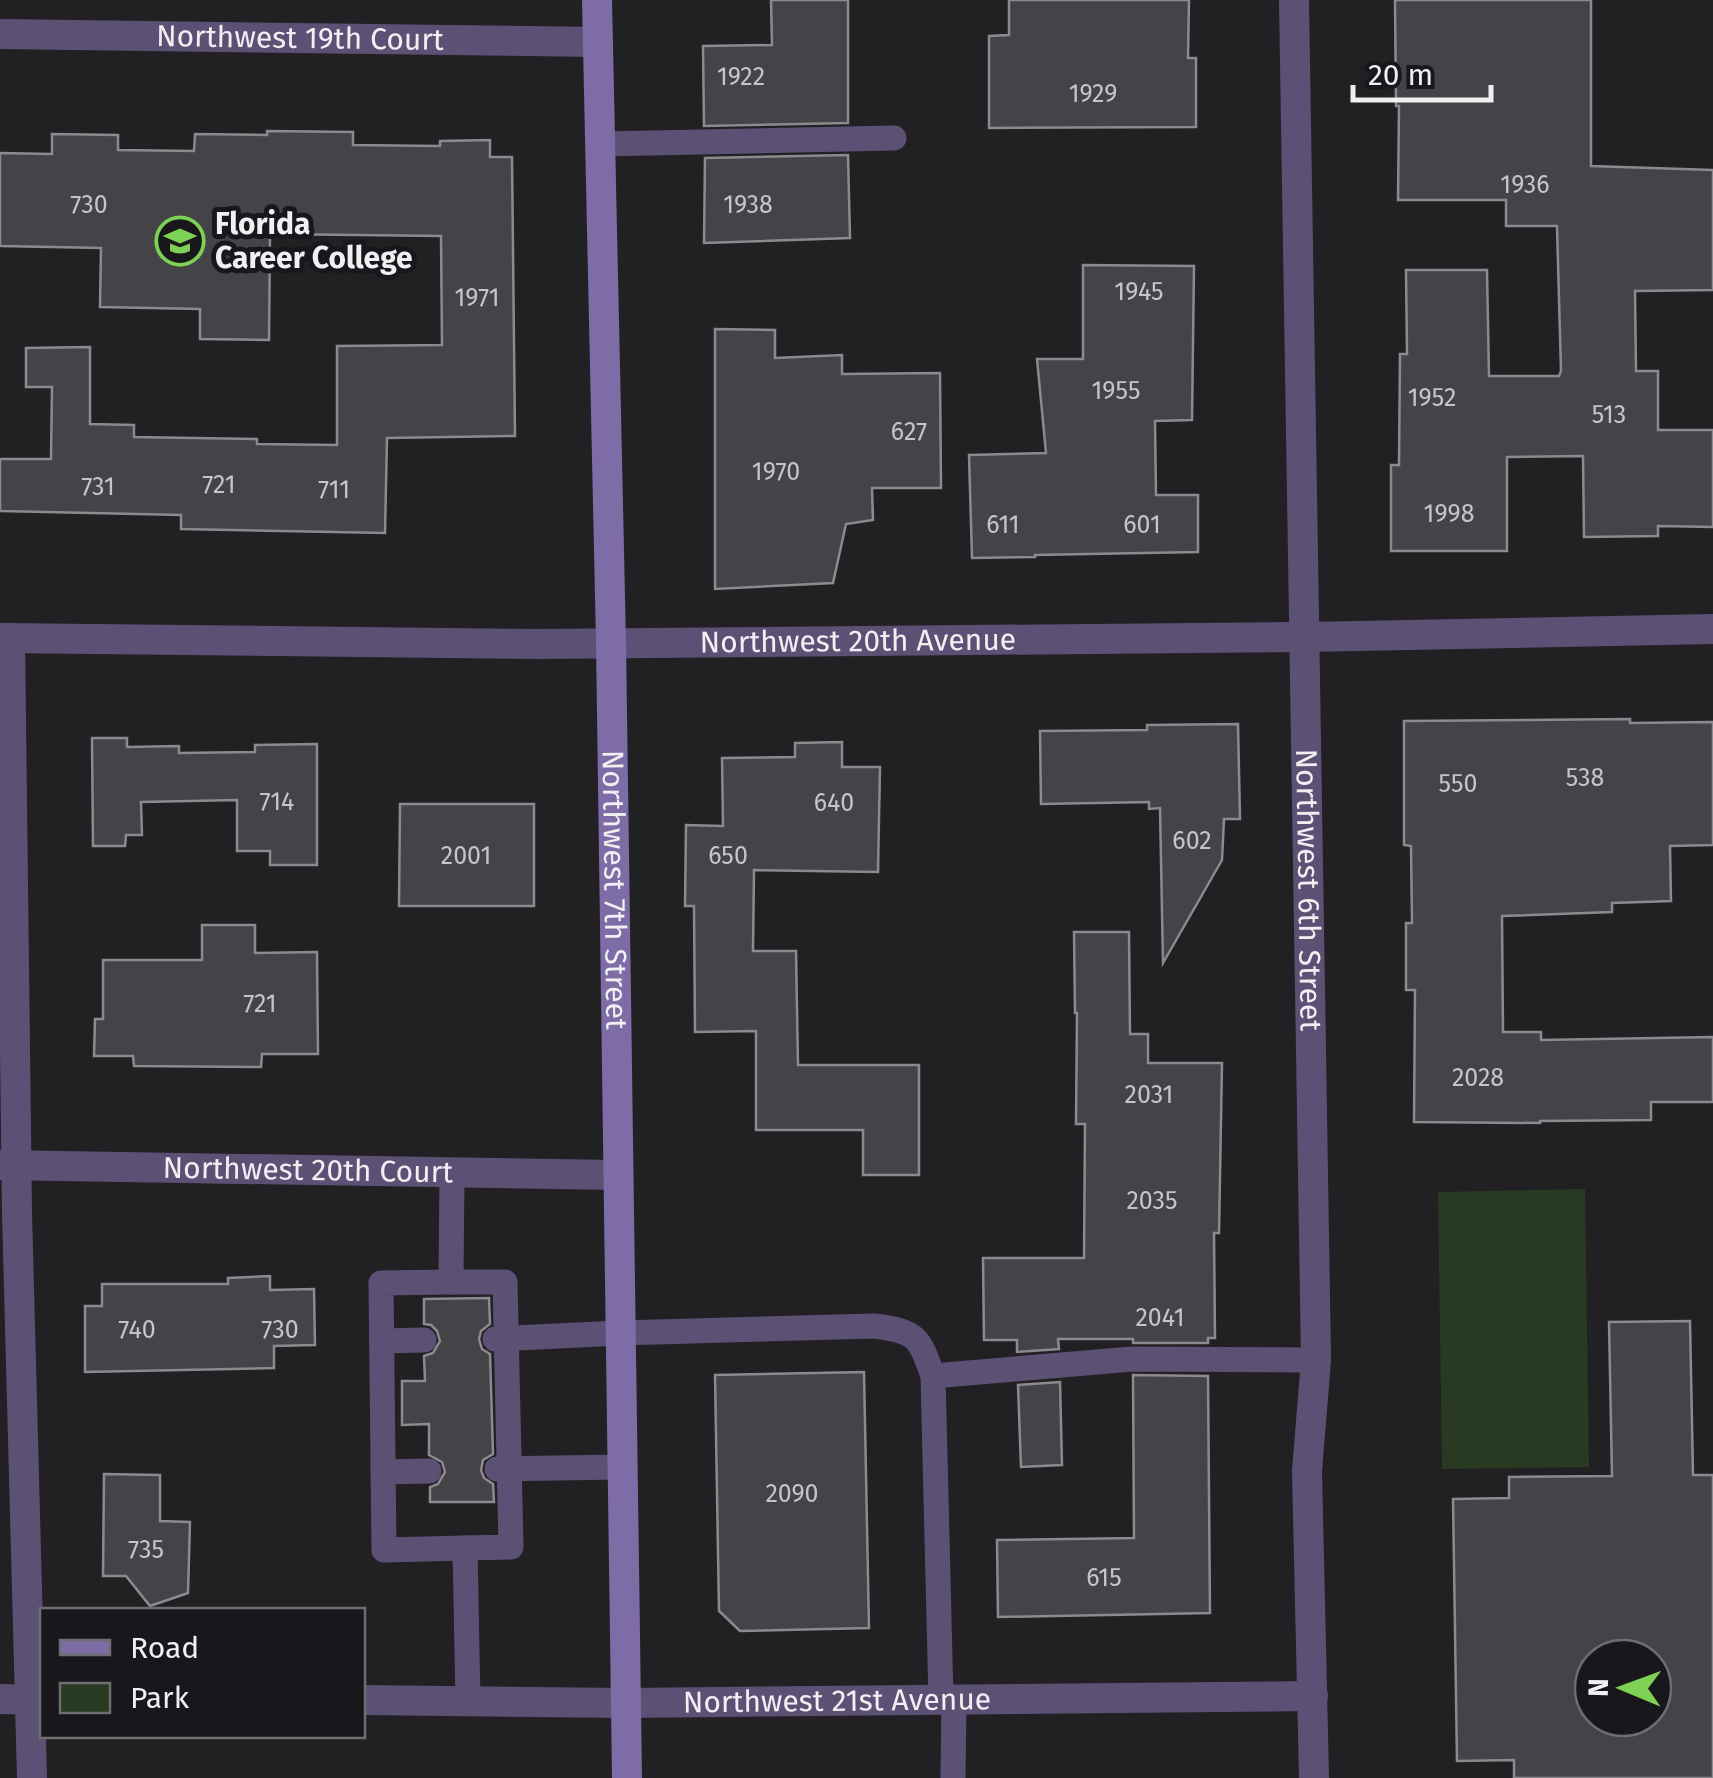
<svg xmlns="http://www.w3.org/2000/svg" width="1713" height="1778" font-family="'Fira Sans',sans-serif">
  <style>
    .park { fill: #293a22 }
    .building { fill: #444347; stroke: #8b8a8e; stroke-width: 2.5; fill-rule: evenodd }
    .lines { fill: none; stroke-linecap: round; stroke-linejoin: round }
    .lane { stroke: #5c5175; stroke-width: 25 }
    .street { stroke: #5c5175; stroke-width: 30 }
    .secondary { stroke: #7d6ca5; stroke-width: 30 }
    .labels { text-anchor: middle; stroke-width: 10; stroke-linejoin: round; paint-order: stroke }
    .number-label { font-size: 25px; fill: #c5c5c7 }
    .street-label { font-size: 30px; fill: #f0f0f2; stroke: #18171b }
    .poi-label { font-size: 30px; font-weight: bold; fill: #f0f0f2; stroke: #18171b; text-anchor: start }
  </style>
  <rect width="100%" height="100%" fill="#212124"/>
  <path class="park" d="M 1585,1189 L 1589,1467 L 1442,1469 L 1438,1192 Z"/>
  <g class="building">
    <path d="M 771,0 L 848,0 L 848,123 L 704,126 L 703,46 L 772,45 Z"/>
    <path d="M 1009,0 L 1189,0 L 1188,58 L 1196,58 L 1196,127 L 989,128 L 989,36 L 1009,35 Z"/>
    <path d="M 1395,0 L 1591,0 L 1591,166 L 1713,170 L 1713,290 L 1635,291 L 1636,371 L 1658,371 L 1658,430 L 1713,430 L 1713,527 L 1658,526 L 1658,536 L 1584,537 L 1583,456 L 1507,457 L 1507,551 L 1391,551 L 1391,465 L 1399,465 L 1400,354 L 1407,354 L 1406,270 L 1487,270 L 1489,376 L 1559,376 L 1561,371 L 1557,226 L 1506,226 L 1506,200 L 1398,200 L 1399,106 L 1396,106 Z"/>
    <path d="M 267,131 L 353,132 L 353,145 L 440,146 L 440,141 L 490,140 L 490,157 L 512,157 L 515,436 L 387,438 L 385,533 L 181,529 L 181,515 L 0,511 L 0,459 L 51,459 L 52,387 L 26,387 L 26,348 L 90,347 L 90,424 L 134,425 L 134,437 L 257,439 L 257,444 L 337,445 L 337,346 L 442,345 L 441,236 L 270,234 L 269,340 L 200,339 L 200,309 L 100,307 L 101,248 L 0,246 L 0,153 L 52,154 L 52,134 L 118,135 L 118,150 L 194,151 L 195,134 L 267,135 Z"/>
    <path d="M 848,155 L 850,238 L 704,243 L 705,158 Z"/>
    <path d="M 1083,265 L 1194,266 L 1192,420 L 1155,421 L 1156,495 L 1198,495 L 1198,552 L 1035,555 L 1035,557 L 972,558 L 969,455 L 1046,453 L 1037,359 L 1083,359 Z"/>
    <path d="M 715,329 L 775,330 L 775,358 L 842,355 L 842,374 L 940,373 L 941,488 L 872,488 L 873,520 L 846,524 L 833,583 L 715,589 Z"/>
    <path d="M 1630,719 L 1630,723 L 1713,722 L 1713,845 L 1670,846 L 1671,901 L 1612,903 L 1612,912 L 1502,916 L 1503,1032 L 1541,1032 L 1541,1040 L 1713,1037 L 1713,1102 L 1651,1102 L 1651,1120 L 1540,1121 L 1540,1123 L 1414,1122 L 1415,990 L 1406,990 L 1406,923 L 1412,923 L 1411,846 L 1404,845 L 1404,721 Z"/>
    <path d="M 1238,724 L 1240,819 L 1224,819 L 1222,860 L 1163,963 L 1160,808 L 1149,809 L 1149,802 L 1041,804 L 1040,731 L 1147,730 L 1147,725 Z"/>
    <path d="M 92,738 L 127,738 L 127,747 L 179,746 L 179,753 L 255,752 L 255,745 L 317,744 L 317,865 L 270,865 L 270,851 L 237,851 L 237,800 L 141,802 L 142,835 L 126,835 L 125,846 L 93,846 Z"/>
    <path d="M 842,742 L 842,767 L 880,767 L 878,872 L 754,870 L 753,951 L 796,951 L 798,1065 L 919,1065 L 919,1175 L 863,1175 L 863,1130 L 756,1130 L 756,1031 L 695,1032 L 694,906 L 685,906 L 686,825 L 723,826 L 722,758 L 795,757 L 795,743 Z"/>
    <path d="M 400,804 L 534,804 L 534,906 L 399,906 Z"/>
    <path d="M 202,925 L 255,925 L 255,953 L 317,952 L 318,1054 L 262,1054 L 261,1067 L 134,1066 L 133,1056 L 94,1056 L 95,1019 L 103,1019 L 103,960 L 202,960 Z"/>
    <path d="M 1074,932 L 1129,932 L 1130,1034 L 1148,1034 L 1148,1063 L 1222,1063 L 1219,1233 L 1214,1233 L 1215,1338 L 1208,1338 L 1208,1343 L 1133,1343 L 1133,1339 L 1058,1339 L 1059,1349 L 1017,1352 L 1017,1340 L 984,1340 L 983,1258 L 1084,1258 L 1085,1124 L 1076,1124 L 1077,1013 L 1075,1013 Z"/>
    <path d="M 270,1276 L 270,1290 L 314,1289 L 315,1345 L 274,1346 L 274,1368 L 85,1372 L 85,1306 L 102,1306 L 102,1284 L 228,1284 L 228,1278 Z"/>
    <path d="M 489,1298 L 490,1324 L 481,1331 L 479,1339 L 482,1349 L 490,1354 L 493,1454 L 483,1460 L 481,1470 L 484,1478 L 493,1484 L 494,1502 L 430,1502 L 430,1487 L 438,1484 L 445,1472 L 442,1462 L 429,1455 L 429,1424 L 402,1425 L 402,1381 L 425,1381 L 424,1356 L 433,1353 L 440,1341 L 437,1331 L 431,1325 L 424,1324 L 424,1299 Z"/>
    <path d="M 1690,1321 L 1693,1475 L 1713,1475 L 1713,1778 L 1514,1778 L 1514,1760 L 1457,1761 L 1453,1499 L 1509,1498 L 1509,1477 L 1612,1476 L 1609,1322 ZM 1593,1658 L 1653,1658 L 1653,1718 L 1593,1718 Z"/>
    <path d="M 864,1372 L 869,1628 L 740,1631 L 719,1611 L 715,1375 Z"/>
    <path d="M 1133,1375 L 1208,1376 L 1210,1613 L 998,1617 L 997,1540 L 1134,1538 Z"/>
    <path d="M 1060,1382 L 1062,1465 L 1021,1467 L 1018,1385 Z"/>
    <path d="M 104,1474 L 160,1475 L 160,1521 L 190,1522 L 188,1593 L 150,1606 L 126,1576 L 103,1576 Z"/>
  </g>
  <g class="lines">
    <g class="lane">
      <path d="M 600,144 L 894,138"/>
      <path d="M 452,1173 L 451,1282 L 505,1282 L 511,1547 L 465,1548 L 468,1701"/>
      <path d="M 451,1282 L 381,1283 L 384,1550 L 465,1548"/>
      <path d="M 495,1339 L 619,1333 L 874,1326 C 917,1331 919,1337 933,1376 L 941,1699"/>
      <path d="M 382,1341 L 424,1340"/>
      <path d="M 933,1376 L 1132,1359 L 1316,1360"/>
      <path d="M 497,1469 L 622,1467"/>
      <path d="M 383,1472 L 429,1471"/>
      <path d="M 953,1778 L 954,1699"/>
    </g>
    <g class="street">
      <path id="s1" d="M 1294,0 L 1316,1360 L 1307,1471 L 1314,1778"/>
      <path id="s2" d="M 0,34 L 598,42"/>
      <path id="s3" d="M 0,638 L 538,644 L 1304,637 L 1713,629"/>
      <path d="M 10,638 L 17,1213 L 32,1778"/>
      <path id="s4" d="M 0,1165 L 617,1175"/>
      <path d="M 0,1699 L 42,1700"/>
      <path id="s5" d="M 362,1700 L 625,1703 L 1313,1696"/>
    </g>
    <path class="secondary" id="s6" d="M 597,0 L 611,642 L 627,1778"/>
  </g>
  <defs>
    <g id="school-ring" transform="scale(2.5)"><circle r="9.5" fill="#18171b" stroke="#7dd154" stroke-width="1.5"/><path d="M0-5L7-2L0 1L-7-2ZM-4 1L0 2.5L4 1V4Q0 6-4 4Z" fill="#7dd154"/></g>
  </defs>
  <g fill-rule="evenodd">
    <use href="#school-ring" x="180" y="241"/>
  </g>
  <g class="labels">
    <g class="number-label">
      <text x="741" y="85">1922</text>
      <text x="1093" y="102">1929</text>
      <text x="1525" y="193">1936</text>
      <text x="89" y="213">730</text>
      <text x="748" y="213">1938</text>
      <text x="1139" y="300">1945</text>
      <text x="477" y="306">1971</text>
      <text x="1116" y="399">1955</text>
      <text x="1432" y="406">1952</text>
      <text x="1609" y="423">513</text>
      <text x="909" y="440">627</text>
      <text x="776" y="480">1970</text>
      <text x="219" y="493">721</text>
      <text x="98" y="495">731</text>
      <text x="334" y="498">711</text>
      <text x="1449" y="522">1998</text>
      <text x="1003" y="533">611</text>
      <text x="1142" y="533">601</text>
      <text x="1585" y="786">538</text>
      <text x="1458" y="792">550</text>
      <text x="277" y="810">714</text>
      <text x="834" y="811">640</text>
      <text x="1192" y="849">602</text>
      <text x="466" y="864">2001</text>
      <text x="728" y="864">650</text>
      <text x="260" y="1012">721</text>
      <text x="1478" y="1086">2028</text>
      <text x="1149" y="1103">2031</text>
      <text x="1152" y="1209">2035</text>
      <text x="1160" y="1326">2041</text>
      <text x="137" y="1338">740</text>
      <text x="280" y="1338">730</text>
      <text x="792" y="1502">2090</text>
      <text x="146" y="1558">735</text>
      <text x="1104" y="1586">615</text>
    </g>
    <g class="street-label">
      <text dy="10" stroke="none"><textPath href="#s2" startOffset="300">Northwest 19th Court</textPath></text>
      <text dy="10" stroke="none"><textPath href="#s3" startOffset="858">Northwest 20th Avenue</textPath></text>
      <text dy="10" stroke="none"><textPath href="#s6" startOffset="890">Northwest 7th Street</textPath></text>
      <text dy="10" stroke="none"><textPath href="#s1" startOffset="890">Northwest 6th Street</textPath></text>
      <text dy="10" stroke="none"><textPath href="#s4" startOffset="308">Northwest 20th Court</textPath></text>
      <text dy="10" stroke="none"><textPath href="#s5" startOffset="475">Northwest 21st Avenue</textPath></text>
    </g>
    <g class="poi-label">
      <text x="215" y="234">Florida<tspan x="215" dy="34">Career College</tspan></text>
    </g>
  </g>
  <rect x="40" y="1608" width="325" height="130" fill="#18171b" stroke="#6e6e71" stroke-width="2.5"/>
  <rect x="60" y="1640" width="50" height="15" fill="#7d6ca5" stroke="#6e6e71" stroke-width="2.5"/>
  <text x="130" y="1658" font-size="30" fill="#f0f0f2">Road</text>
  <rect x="60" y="1683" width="50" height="30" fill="#293a22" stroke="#6e6e71" stroke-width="2.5"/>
  <text x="130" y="1708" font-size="30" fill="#f0f0f2">Park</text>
  <g transform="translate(1623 1688) rotate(271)"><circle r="48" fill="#18171b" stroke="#6e6e71" stroke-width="2.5"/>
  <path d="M0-8L18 38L0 25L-18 38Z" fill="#7dd154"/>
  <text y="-15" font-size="28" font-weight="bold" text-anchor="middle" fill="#f0f0f2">N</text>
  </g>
  <path d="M1353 85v15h138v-15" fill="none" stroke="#f0f0f2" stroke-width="5"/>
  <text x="1368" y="85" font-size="30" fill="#f0f0f2" stroke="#18171b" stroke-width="8" paint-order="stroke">20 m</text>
</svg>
